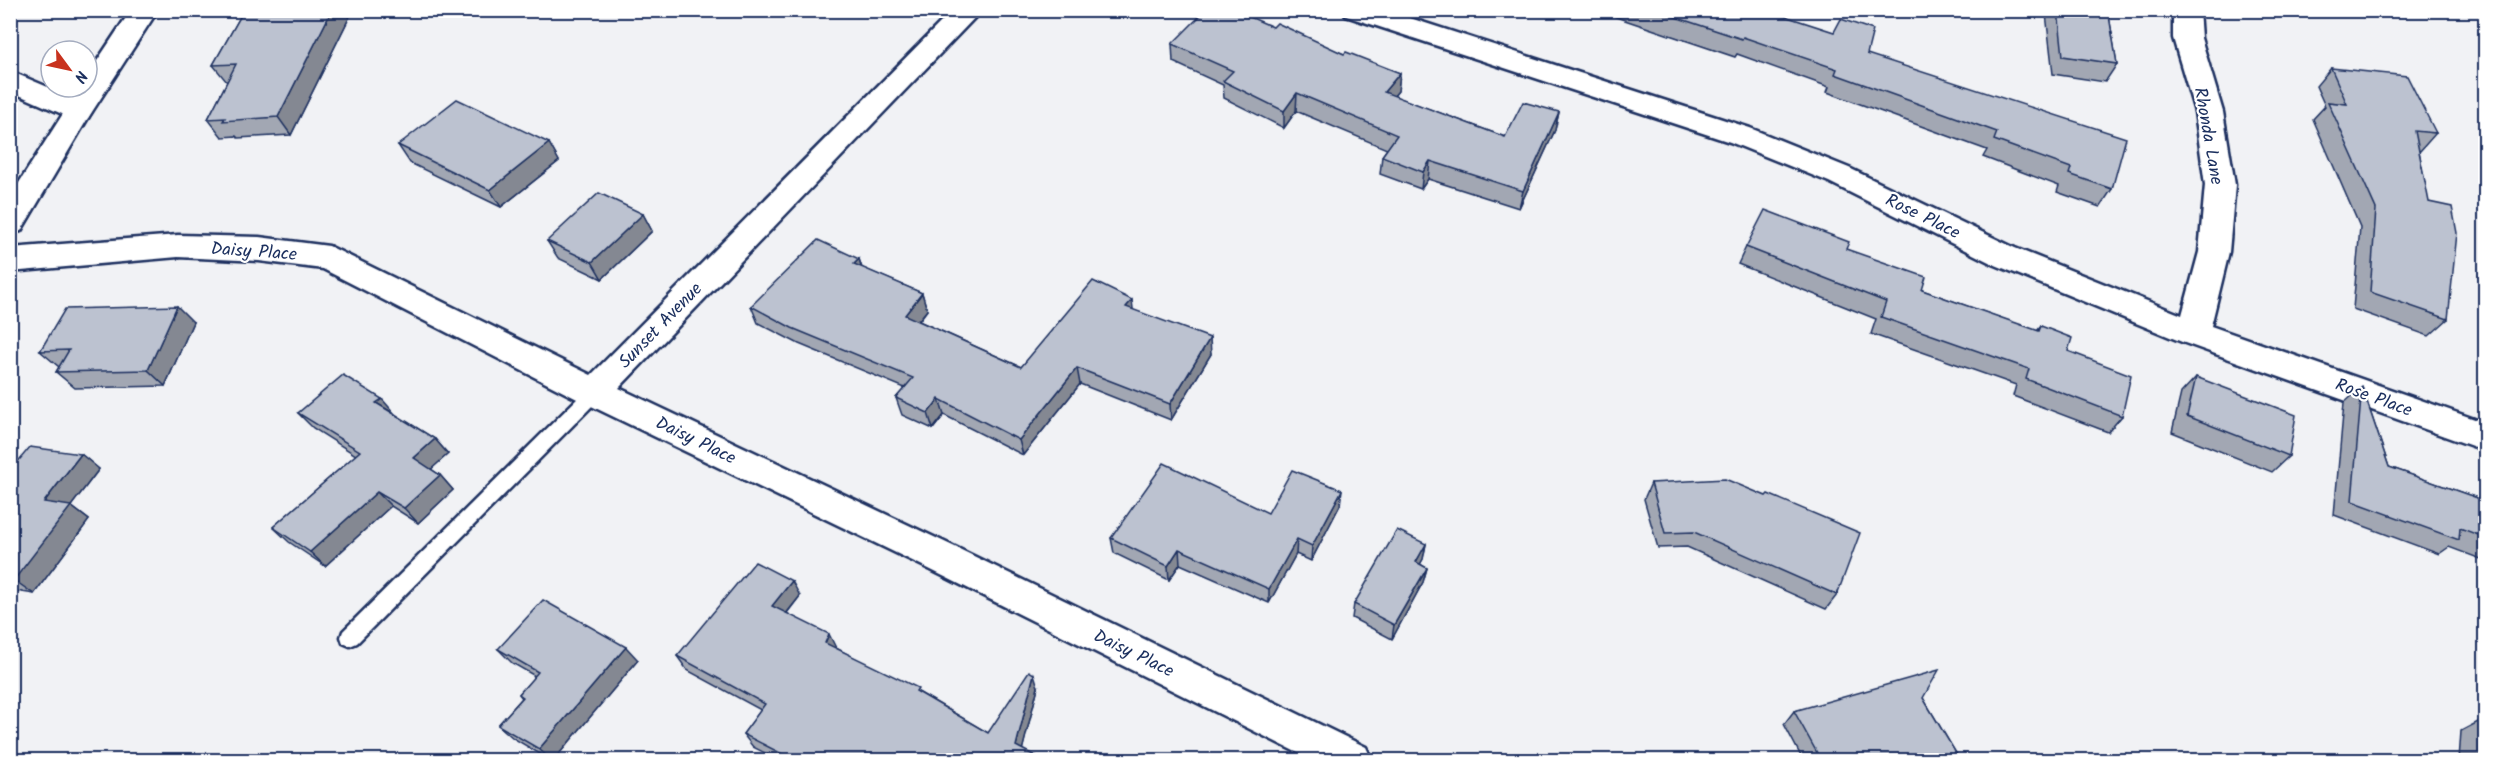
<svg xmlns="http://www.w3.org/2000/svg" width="2496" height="771" font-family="Kalam,sans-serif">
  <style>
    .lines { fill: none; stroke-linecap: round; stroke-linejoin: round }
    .service-casing { stroke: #1b2f5e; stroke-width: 5 }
    .minor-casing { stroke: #1b2f5e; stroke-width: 5 }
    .tertiary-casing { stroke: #1b2f5e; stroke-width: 5 }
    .service { fill: #fff; fill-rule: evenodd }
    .minor { fill: #fff; fill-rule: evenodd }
    .tertiary { fill: #fff; fill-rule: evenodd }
    .wall { fill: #a2a7b3; stroke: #1b2f5e; stroke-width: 1.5 }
    .shaded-wall { fill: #848892; stroke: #1b2f5e; stroke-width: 1.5 }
    .building { fill: #bcc2d0; stroke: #1b2f5e; stroke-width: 1.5 }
    .labels { text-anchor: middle; stroke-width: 4.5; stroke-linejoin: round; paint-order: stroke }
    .street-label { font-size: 18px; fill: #1b2f5e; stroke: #fff }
  </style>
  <rect width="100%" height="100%" fill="#f1f2f5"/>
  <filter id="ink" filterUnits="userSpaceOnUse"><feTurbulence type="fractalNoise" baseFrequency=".0167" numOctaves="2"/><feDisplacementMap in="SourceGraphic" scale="12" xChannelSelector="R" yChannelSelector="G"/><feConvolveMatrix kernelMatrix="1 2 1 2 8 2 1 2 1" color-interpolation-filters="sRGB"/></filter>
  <g filter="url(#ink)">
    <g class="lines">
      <g class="service-casing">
        <path id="service" d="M 595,385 L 601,387 L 603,392 L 601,397 L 357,643 L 350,646 L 343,643 L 341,637 L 343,631 L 589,387 Z"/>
      </g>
      <g class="minor-casing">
        <g id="minor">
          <path d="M 953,10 L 982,10 L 619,388 L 953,546 L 1366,747 L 1372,760 L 1312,760 L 927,568 L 583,402 L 323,269 L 259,261 L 178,257 L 10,272 L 10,248 L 178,235 L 259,237 L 329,246 L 591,375 Z"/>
          <path d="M 1342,10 L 1385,10 L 1750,128 L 1849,168 L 2015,248 L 2182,315 L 2199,252 L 2205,185 L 2195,112 L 2173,38 L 2173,10 L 2199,10 L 2201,38 L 2223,112 L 2235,185 L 2229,252 L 2211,326 L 2486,423 L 2486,451 L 2182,342 L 1993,264 L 1829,182 L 1730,142 L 1346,16 Z"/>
          <path d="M 10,71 L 88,104 L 92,111 L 88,118 L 78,121 L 10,91 Z"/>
        </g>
      </g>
      <g class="tertiary-casing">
        <path id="tertiary" d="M 131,10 L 158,10 L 88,118 L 21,231 L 10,234 L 10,197 L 80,87 L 87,87 L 87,76 Z"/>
      </g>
      <use href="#service" class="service"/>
      <use href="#minor" class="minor"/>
      <use href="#tertiary" class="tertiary"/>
    </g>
    <g class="wall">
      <path d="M 244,10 L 353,10 L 291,135 L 238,138 L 236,136 L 222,137 L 208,119 L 227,82 L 213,65 Z"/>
      <path d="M 1595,10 L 1766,10 L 1867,54 L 2112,189 L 2100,207 L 2057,192 L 2059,186 L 1983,157 L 1987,150 L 1827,92 L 1829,87 L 1737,54 L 1735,57 Z"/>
      <path d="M 2048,10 L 2108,10 L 2117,64 L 2105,82 L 2053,74 L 2046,14 Z"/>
      <path d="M 1273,27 L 1344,54 L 1400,73 L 1398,91 L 1394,96 L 1505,137 L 1559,112 L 1555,130 L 1519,208 L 1428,179 L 1421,189 L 1380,174 L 1382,156 L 1387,149 L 1296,111 L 1284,128 L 1224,98 L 1223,85 L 1173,62 L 1172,44 Z"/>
      <path d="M 2331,68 L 2436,133 L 2420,151 L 2419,151 L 2448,319 L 2429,336 L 2353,309 L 2360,227 L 2313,119 L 2325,106 L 2316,86 Z"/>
      <path d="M 549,143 L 559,161 L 501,207 L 410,163 L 398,145 Z"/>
      <path d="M 643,214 L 652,231 L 602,279 L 558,258 L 547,241 Z"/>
      <path d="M 1746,247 L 1846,249 L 1922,290 L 2037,331 L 2041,326 L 2068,351 L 2122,416 L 2108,432 L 2013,396 L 2016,385 L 1871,334 L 1876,319 L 1738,264 Z"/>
      <path d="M 859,259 L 862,268 L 922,293 L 927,310 L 919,321 L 1021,367 L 1133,310 L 1211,354 L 1171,420 L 1080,384 L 1023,455 L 944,415 L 933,429 L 902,415 L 896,398 L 905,388 L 799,344 L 758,323 L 751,306 Z"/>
      <path d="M 193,322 L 165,386 L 75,388 L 56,372 L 59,367 L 40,351 Z"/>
      <path d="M 2196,377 L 2289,456 L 2272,472 L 2172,432 L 2181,393 Z"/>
      <path d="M 2362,387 L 2389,467 L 2486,501 L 2486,561 L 2449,547 L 2439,554 L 2334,515 L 2344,403 Z"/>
      <path d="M 298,413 L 395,414 L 435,439 L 448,454 L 431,469 L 440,475 L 453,490 L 418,523 L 391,506 L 325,566 L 289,542 L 273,527 L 356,455 L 313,428 Z"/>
      <path d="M 81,454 L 99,469 L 71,506 L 89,520 L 34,594 L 10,590 L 10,471 Z"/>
      <path d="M 1651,483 L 1837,595 L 1826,609 L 1687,547 L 1658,548 L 1644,499 Z"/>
      <path d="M 1340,505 L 1311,561 L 1296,554 L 1269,603 L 1180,564 L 1169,580 L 1114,553 L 1111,538 L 1268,513 Z"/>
      <path d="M 1426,544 L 1423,559 L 1420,564 L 1427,568 L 1423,582 L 1392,639 L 1352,618 L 1354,604 Z"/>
      <path d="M 800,596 L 787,613 L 836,648 L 920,693 L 988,733 L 1038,687 L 1022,750 L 1043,760 L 779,760 L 753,747 L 743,734 L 761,710 L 687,670 L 677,656 Z"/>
      <path d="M 498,649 L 638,660 L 554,760 L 550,760 L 513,738 L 498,725 L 522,698 L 519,694 L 535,676 L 512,663 Z"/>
      <path d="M 1923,698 L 1960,760 L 1803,760 L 1784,724 L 1794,711 Z"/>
      <path d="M 2486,709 L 2486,760 L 2459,760 L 2461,731 L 2482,720 L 2483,710 Z"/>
    </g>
    <g class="shaded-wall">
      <path d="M 332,10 L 353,10 L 291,135 L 278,117 Z"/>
      <path d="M 1400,73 L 1398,91 L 1382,110 L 1384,92 Z"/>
      <path d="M 1297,93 L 1296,111 L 1284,128 L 1284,111 Z"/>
      <path d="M 1559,112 L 1555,130 L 1519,208 L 1523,191 Z"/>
      <path d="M 549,143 L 559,161 L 501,207 L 490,190 Z"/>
      <path d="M 1430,161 L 1428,179 L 1421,189 L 1423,172 Z"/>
      <path d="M 643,214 L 652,231 L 602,279 L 592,262 Z"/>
      <path d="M 859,259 L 864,276 L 854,264 Z"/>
      <path d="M 922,293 L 927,310 L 910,331 L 905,315 Z"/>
      <path d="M 1132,300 L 1134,317 L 1126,307 Z"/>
      <path d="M 177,306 L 193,322 L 165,386 L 148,370 Z"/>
      <path d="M 1210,338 L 1211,354 L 1171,420 L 1170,404 Z"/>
      <path d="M 1077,368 L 1080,384 L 1023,455 L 1019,440 Z"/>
      <path d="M 382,399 L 395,414 L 376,403 Z"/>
      <path d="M 939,399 L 944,415 L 933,429 L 928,413 Z"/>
      <path d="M 435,439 L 448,454 L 427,473 L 414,458 Z"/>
      <path d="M 81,454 L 99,469 L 71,506 L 89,520 L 34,594 L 14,580 L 44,502 Z"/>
      <path d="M 440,475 L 453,490 L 418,523 L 404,508 Z"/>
      <path d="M 1342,490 L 1340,505 L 1311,561 L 1312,546 Z"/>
      <path d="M 377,492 L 391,506 L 325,566 L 310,552 Z"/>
      <path d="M 1297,539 L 1296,554 L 1269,603 L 1269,589 Z"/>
      <path d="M 1426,544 L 1423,559 L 1413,577 L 1416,562 Z"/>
      <path d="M 1179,549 L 1180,564 L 1169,580 L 1168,566 Z"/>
      <path d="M 1427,568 L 1423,582 L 1392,639 L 1394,625 Z"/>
      <path d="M 792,581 L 800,596 L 781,620 L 772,606 Z"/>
      <path d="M 829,634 L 836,648 L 833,657 L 825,643 Z"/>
      <path d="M 626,647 L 638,660 L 554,760 L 551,760 L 539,749 Z"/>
      <path d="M 1034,674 L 1038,687 L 1020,759 L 1016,746 Z"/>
      <path d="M 802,756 L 806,760 L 799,760 Z"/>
    </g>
    <g class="building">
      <path d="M 244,10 L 332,10 L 278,117 L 223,121 L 225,118 L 208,119 L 236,64 L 213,65 Z"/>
      <path d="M 1206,10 L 1234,10 L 1273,27 L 1277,23 L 1344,54 L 1346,52 L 1400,73 L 1384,92 L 1505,137 L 1523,102 L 1559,112 L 1523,191 L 1430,161 L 1423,172 L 1382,156 L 1397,135 L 1297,93 L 1284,111 L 1223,81 L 1233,71 L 1172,44 Z"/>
      <path d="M 1654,10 L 1766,10 L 1834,32 L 1841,19 L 1873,30 L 1867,54 L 2126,138 L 2112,189 L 2069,174 L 2071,168 L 1994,140 L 1997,132 L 1835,74 L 1837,69 L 1743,37 L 1742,39 Z"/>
      <path d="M 2058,10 L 2108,10 L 2117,64 L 2063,56 Z"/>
      <path d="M 2331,68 L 2407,76 L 2436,133 L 2415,131 L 2429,202 L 2452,207 L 2457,233 L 2448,319 L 2370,292 L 2376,209 L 2328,102 L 2347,104 Z"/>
      <path d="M 457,99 L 549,143 L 490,190 L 398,145 Z"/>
      <path d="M 599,193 L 643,214 L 592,262 L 547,241 Z"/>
      <path d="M 1765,210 L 1849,242 L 1846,249 L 1926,277 L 1922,290 L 2039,331 L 2041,326 L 2072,338 L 2068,351 L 2131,375 L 2122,416 L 2026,379 L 2029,369 L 1881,317 L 1886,302 L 1746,247 Z"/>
      <path d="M 818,240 L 859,259 L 854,264 L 922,293 L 905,315 L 1021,367 L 1093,281 L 1132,300 L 1126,307 L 1210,338 L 1170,404 L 1077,368 L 1019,440 L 939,399 L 928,413 L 896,398 L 913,378 L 792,328 L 751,306 Z"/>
      <path d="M 177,306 L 148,370 L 56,372 L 69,350 L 40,351 L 65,309 Z"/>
      <path d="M 343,375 L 382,399 L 376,403 L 435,439 L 414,458 L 440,475 L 404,508 L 377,492 L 310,552 L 273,527 L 360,451 L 298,413 Z"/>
      <path d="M 2196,377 L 2296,415 L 2289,456 L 2187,416 Z"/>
      <path d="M 2362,387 L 2389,467 L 2486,501 L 2486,538 L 2460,528 L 2459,540 L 2352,501 Z"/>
      <path d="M 30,447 L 81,454 L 44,502 L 71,506 L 14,580 L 10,580 L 10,471 Z"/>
      <path d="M 1164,463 L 1268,513 L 1292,470 L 1342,490 L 1312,546 L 1297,539 L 1269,589 L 1179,549 L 1168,566 L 1111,538 Z"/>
      <path d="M 1725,479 L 1766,496 L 1768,494 L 1860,533 L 1837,595 L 1694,532 L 1665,533 L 1651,483 Z"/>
      <path d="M 1397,530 L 1426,544 L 1416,562 L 1427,568 L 1394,625 L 1354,604 Z"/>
      <path d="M 755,562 L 792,581 L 772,606 L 829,634 L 825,643 L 918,688 L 916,691 L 988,733 L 1029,671 L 1034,674 L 1016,746 L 1043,760 L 810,760 L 802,756 L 799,760 L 794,760 L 743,734 L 765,704 L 677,656 Z"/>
      <path d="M 543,600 L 626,647 L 539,749 L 498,725 L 523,697 L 519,694 L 538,672 L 498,649 Z"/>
      <path d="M 1939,670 L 1923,698 L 1960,760 L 1821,760 L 1794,711 Z"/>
      <path d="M 2484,719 L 2486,719 L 2486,760 L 2483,760 Z"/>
    </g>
  </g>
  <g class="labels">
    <g class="street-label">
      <text transform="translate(2209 136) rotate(80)" y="6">Rhonda Lane</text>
      <text transform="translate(1923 216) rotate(26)" y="6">Rose Place</text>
      <text transform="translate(254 251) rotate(4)" y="6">Daisy Place</text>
      <text transform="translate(660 325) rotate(-46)" y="6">Sunset Avenue</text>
      <text transform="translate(2374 397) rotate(20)" y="6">Rose Place</text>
      <text transform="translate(696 440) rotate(26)" y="6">Daisy Place</text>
      <text transform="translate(1134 653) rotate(26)" y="6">Daisy Place</text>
    </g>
  </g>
  <rect width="2496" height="771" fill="none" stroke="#fff" stroke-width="36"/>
  <rect x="18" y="18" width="2460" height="735" fill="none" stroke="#1b2f5e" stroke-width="2" filter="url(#ink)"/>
  <g transform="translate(69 69) rotate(123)"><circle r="28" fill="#ffffff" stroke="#a4acbf" stroke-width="1.5"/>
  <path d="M0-4.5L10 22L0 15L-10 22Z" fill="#c8321e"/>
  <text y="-9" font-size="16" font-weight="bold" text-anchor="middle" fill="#1b2f5e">N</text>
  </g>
</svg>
